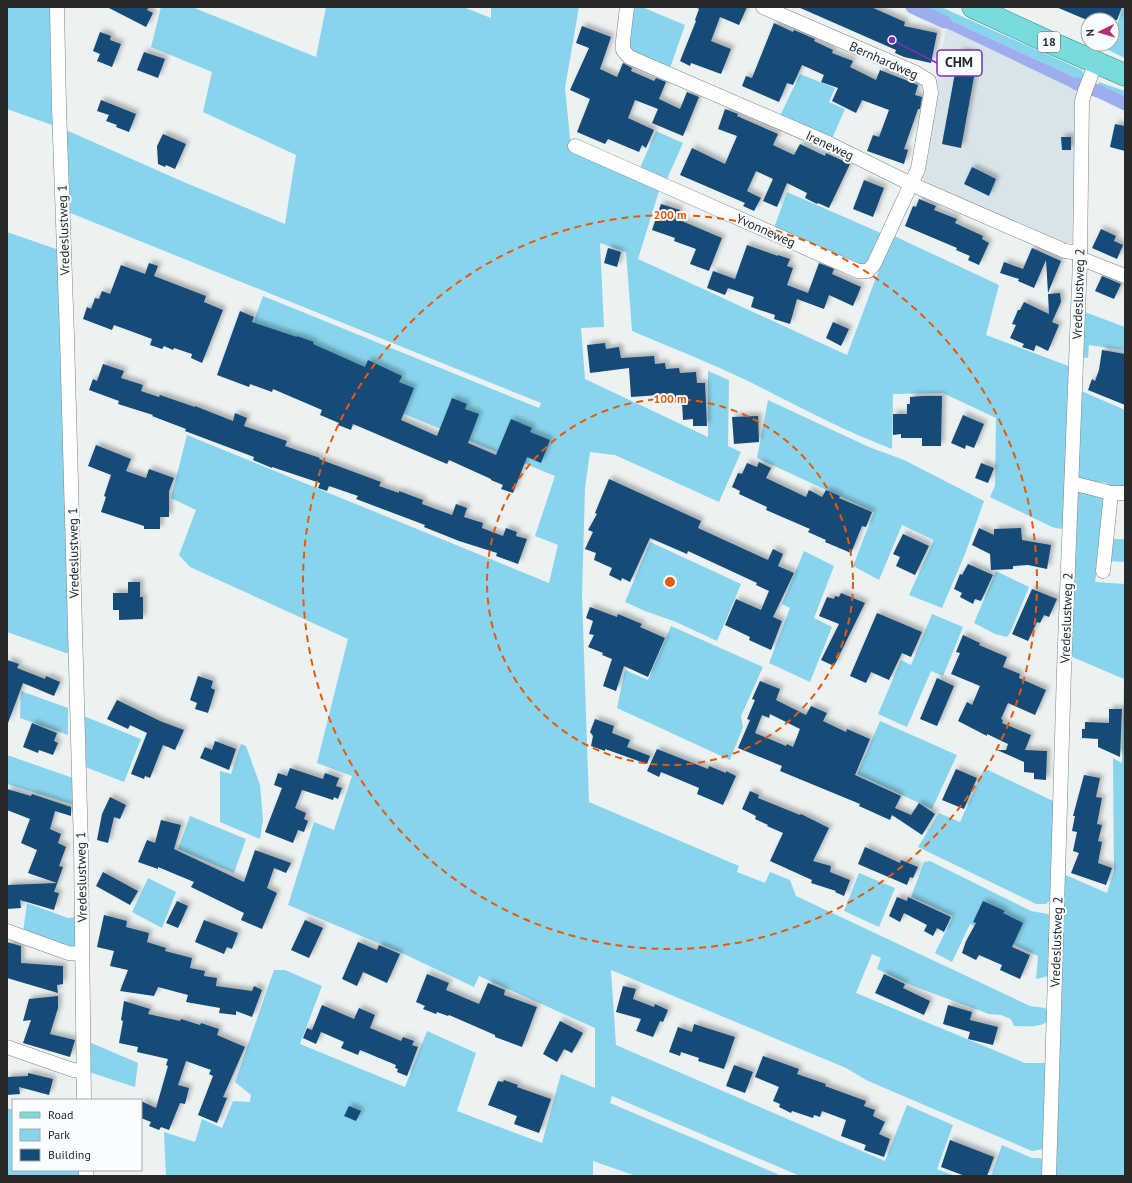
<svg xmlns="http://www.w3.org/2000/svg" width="1132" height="1183" font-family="'PT Sans',sans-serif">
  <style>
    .built { fill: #d7e4e9 }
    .green { fill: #89d4ed }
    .water { fill: #9eaded }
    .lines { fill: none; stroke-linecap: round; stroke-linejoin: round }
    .canal { stroke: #9eaded; stroke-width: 13 }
    .building { fill: #154b78; fill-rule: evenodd; filter: url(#shadow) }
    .street-casing { stroke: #7f8385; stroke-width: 15 }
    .primary-casing { stroke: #248d8e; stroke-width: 23 }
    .street { stroke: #fff; stroke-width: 14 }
    .primary { stroke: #7adbdc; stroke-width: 22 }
    .ring { fill: none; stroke: #e8590c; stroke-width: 2; stroke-dasharray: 7 5 }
    .labels { text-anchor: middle; stroke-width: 4; stroke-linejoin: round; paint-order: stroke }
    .shield { fill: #fafdff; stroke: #66696a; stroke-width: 1 }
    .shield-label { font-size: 12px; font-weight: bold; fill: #27292a }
    .street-label { font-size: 13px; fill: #27292a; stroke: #fafdff }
    .centre { fill: #e8590c; stroke: #fafdff; stroke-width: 2 }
    .ring-label { font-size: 12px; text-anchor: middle; font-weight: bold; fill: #e8590c; stroke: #fafdff; stroke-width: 4; stroke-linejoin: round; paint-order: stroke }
    .leader { fill: none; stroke: #7b2cbf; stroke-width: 1.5 }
    .callout-dot { fill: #7b2cbf; stroke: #fafdff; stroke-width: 1.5 }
    .callout { fill: #fafdff; stroke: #7b2cbf; stroke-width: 1.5 }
    .callout-label { font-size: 14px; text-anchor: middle; font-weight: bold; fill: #27292a }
  </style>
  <defs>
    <filter id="shadow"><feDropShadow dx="3.5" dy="-3.5" stdDeviation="2" flood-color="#0004"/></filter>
  </defs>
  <rect width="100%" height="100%" fill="#ecf1f2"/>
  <path class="built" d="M 946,28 L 1078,91 L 1075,239 L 1072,243 L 1066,243 L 926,182 L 921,177 L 920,170 Z"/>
  <g class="green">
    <path d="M 7,7 L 50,7 L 52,125 L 7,109 Z"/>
    <path d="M 161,7 L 192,7 L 316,57 L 326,7 L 463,7 L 491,18 L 491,7 L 579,7 L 565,88 L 571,148 L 660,188 L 638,259 L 847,355 L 892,235 L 999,285 L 986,335 L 1071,367 L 1065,526 L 1061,529 L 1052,527 L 990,497 L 995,486 L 996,418 L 943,393 L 893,394 L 892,449 C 841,430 794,404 746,380 C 708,362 670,347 632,331 L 626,252 L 600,243 L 604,327 L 581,328 L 585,379 L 708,437 L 708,371 L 729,380 L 728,446 L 741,452 L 719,502 L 615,455 L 590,452 L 585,488 L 582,596 L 589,802 L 739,866 L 737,872 L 765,883 L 770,872 L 790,880 L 796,896 L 1030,1006 L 1045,1008 L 1048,1013 L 1047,1022 C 1038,1028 1024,1026 1014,1026 L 1011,1019 L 1001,1015 L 989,1014 L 913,986 L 877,969 L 881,958 L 872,954 L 856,993 L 1025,1063 L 1048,1063 L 1044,1149 L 1032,1151 L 868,1081 L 846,1068 L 611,970 L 616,1045 L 885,1161 L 907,1105 L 953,1125 L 937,1169 L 955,1176 L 800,1176 L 612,1096 L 610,1103 L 782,1176 L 636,1176 L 593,1161 L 593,1176 L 166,1176 L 164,1132 L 195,1142 L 202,1119 L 222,1128 L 233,1101 L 250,1102 L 251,1095 L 235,1082 L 274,970 L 285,970 L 322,986 L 300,1044 L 405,1087 L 427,1031 L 476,1053 L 457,1111 L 542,1143 L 561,1074 L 595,1088 L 595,1028 L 479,976 L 474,987 L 404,954 L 288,905 L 314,822 L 334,830 L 352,776 L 317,763 L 348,639 L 190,567 L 179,555 L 196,510 L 171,498 L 187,435 L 549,583 L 558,545 L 535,536 L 555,476 L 244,348 L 263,296 L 539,408 L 541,403 L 68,212 L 66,130 L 186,183 L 285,224 L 293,173 L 296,155 L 203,112 L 212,72 L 151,47 Z"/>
    <path d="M 630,7 L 642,7 L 685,25 L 670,68 L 626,48 Z"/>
    <path d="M 931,7 L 941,7 L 1082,70 L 1084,74 L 1083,81 L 930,11 Z"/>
    <path d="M 1124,7 L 1125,7 L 1125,58 L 1106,49 L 1109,44 L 1112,44 L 1112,36 Z"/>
    <path d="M 800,74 L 835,88 L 829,102 L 845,109 L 831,141 L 779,118 Z"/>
    <path d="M 1099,82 L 1125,91 L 1125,100 L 1098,87 Z"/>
    <path d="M 656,131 L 683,143 L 667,179 L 640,168 Z"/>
    <path d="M 787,192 L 883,234 L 871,263 L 863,268 L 774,228 Z"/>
    <path d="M 7,232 L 59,250 L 71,653 L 66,653 L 7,632 Z"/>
    <path d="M 1082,311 L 1125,327 L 1124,350 L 1089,345 L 1088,358 L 1081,357 Z"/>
    <path d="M 1079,390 L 1125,410 L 1125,492 L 1111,492 L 1107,483 L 1081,480 L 1076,477 Z"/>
    <path d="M 768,400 L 869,447 L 904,460 L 984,501 L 965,554 L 942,608 L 909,595 L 934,540 L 902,525 L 879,580 L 853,566 L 874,512 L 757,458 Z"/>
    <path d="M 1076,487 L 1105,496 L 1100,550 L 1095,582 L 1125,584 L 1125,1176 L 1053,1176 L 1061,873 L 1107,893 L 1114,871 L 1113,758 L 1122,763 L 1124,679 L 1070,656 Z"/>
    <path d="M 1110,539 L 1125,539 L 1125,562 L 1108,561 Z"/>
    <path d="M 650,542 L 741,584 L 717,641 L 676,622 L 645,611 L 625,602 Z"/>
    <path d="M 804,551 L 834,566 L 814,618 L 832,627 L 810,682 L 769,663 L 790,608 L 782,604 Z"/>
    <path d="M 996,571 L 1029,587 L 1010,633 L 1007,637 L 995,634 L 974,623 Z"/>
    <path d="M 932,614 L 963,627 L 943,676 L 931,671 L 907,727 L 878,714 L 901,660 L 911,665 Z"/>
    <path d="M 671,626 L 763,667 L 741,716 L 743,727 L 730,760 L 617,708 L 625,670 L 648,680 Z"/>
    <path d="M 21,691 L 68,708 L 68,735 L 20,718 Z"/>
    <path d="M 81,715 L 141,739 L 124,782 L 83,766 Z"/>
    <path d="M 880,721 L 957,755 L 932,809 L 857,774 Z"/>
    <path d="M 241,744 L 246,746 L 260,785 L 263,820 L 260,839 L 220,822 L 220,771 L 231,774 Z"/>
    <path d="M 7,755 L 73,778 L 75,805 L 7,784 Z"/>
    <path d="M 988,770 L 1053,801 L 1054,806 L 1053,898 L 1046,904 L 1036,904 L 918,847 L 939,813 L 960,822 L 983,771 Z"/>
    <path d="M 190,816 L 246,839 L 234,873 L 178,849 Z"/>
    <path d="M 930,861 L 1031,911 L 1048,914 L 1052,918 L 1049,976 L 1036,979 L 1038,956 L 970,924 L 952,962 L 935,953 L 953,916 L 911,897 L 924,862 Z"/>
    <path d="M 859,873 L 895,888 L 879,927 L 844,911 Z"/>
    <path d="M 148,878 L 176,892 L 162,928 L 132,912 Z"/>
    <path d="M 27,903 L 68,918 L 77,917 L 79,943 L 74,949 L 23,932 Z"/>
    <path d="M 89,1042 L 138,1063 L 135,1087 L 89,1072 Z"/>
    <path d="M 7,1108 L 13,1110 L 13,1170 L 80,1170 L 80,1176 L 7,1176 Z"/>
    <path d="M 1002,1145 L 1032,1158 L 1040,1158 L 1043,1160 L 1045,1176 L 991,1176 Z"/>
  </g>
  <g class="water">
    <path d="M 930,11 L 1083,81 L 1078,91 L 946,28 L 928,18 Z"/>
    <path d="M 1098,87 L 1125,100 L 1125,108 L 1095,94 Z"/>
  </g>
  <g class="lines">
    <g class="canal">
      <path d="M 912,7 L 945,22"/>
      <path d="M 1077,84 L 1098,91 L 1125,104"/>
    </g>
  </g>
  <g class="building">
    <path d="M 107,7 L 149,7 L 147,10 L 153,13 L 146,27 Z"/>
    <path d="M 696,7 L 747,7 L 739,25 L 720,17 L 711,41 L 731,49 L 721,74 L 691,63 L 690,66 L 680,61 L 696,21 L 695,20 L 699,9 Z"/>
    <path d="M 798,7 L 871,7 L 905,22 L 904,26 L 937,33 L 931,63 L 904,57 L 895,53 L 896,50 Z"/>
    <path d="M 1056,7 L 1122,7 L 1117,20 L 1087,20 Z"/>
    <path d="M 774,23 L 793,32 L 794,30 L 815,39 L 814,41 L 833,50 L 832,53 L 853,61 L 850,67 L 876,80 L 880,70 L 918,85 L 915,95 L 922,97 L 920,109 L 918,109 L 904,149 L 908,150 L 904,164 L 867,151 L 873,135 L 879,137 L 889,110 L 862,100 L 856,113 L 832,101 L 838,88 L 821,82 L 824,75 L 802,65 L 793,85 L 787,83 L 779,102 L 742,86 L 746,76 L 752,78 Z"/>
    <path d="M 582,26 L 611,37 L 600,69 L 617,77 L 623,63 L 632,68 L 631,71 L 654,81 L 656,78 L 666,82 L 659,99 L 680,109 L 687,92 L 699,97 L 683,136 L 652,123 L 658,109 L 635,100 L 628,118 L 654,130 L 646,148 L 642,145 L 639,152 L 608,139 L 605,144 L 577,132 L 590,99 L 570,90 L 589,48 L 576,43 Z"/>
    <path d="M 100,32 L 111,36 L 110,40 L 121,44 L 112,67 L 97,61 L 100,54 L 93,51 Z"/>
    <path d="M 959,51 L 978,55 L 961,148 L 942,144 Z"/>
    <path d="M 144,52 L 165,59 L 158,78 L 137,70 Z"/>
    <path d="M 101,100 L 136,114 L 129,132 L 116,127 L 117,125 L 106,121 L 109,115 L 97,111 Z"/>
    <path d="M 725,109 L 738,114 L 737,116 L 778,134 L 773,145 L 794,155 L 800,144 L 825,156 L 826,153 L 850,164 L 829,208 L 818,203 L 817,204 L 805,198 L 807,193 L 787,183 L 777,207 L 763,201 L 773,179 L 756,171 L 747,191 L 761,198 L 754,211 L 743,206 L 745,203 L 680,175 L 692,148 L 725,164 L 737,136 L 718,129 Z"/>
    <path d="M 1115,124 L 1125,126 L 1125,151 L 1110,147 Z"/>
    <path d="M 163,134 L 186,144 L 175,169 L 166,165 L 165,167 L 158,164 L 157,146 Z"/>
    <path d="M 1061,137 L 1071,137 L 1071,150 L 1062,150 Z"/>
    <path d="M 972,167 L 996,179 L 989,196 L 964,184 Z"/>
    <path d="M 864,180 L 884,188 L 873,217 L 853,209 Z"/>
    <path d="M 919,199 L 936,206 L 934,210 L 957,219 L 955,223 L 983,236 L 982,239 L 989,243 L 979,265 L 968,260 L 970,256 L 956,250 L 957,248 L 905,226 L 913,206 L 916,207 Z"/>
    <path d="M 661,204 L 680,210 L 677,219 L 722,238 L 709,271 L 690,264 L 696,249 L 674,241 L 675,238 L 652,230 Z"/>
    <path d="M 1101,229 L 1116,236 L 1114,241 L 1123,245 L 1117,259 L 1092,248 Z"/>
    <path d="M 747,245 L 778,256 L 778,255 L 790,259 L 787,266 L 793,268 L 787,285 L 808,293 L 819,263 L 834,269 L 832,274 L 861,287 L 853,306 L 829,295 L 824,309 L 797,299 L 790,324 L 774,319 L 775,315 L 751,307 L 754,297 L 728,288 L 725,295 L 707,288 L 713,271 L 735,279 Z"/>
    <path d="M 608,248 L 621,252 L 617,267 L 604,263 Z"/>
    <path d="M 1032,248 L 1061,261 L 1048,293 L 1046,260 L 1034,288 L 1018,281 L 1019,279 L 1000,273 L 1004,262 L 1023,269 Z"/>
    <path d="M 149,263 L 158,266 L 154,276 L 206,296 L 204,302 L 223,310 L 202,363 L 191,358 L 192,354 L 174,348 L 173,350 L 164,346 L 162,349 L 150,345 L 152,339 L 114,325 L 112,330 L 83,319 L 87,307 L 91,309 L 95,298 L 99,299 L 102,291 L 110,294 L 121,265 L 145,274 Z"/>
    <path d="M 1102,276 L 1121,284 L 1114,299 L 1095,291 Z"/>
    <path d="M 1060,293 L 1061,302 L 1052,322 L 1059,325 L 1048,351 L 1036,345 L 1034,351 L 1022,347 L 1024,344 L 1010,338 L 1016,325 L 1012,324 L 1018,310 L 1020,310 L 1024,302 L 1049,314 L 1048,294 Z"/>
    <path d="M 240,311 L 254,317 L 252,322 L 297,337 L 297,336 L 314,342 L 313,344 L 365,367 L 368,360 L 402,376 L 399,382 L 414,388 L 401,420 L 437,436 L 452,398 L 467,404 L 465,409 L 479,414 L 468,443 L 496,455 L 511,419 L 532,428 L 530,432 L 550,440 L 541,463 L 527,457 L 513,493 L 501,489 L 503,485 L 491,480 L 491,479 L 449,460 L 447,464 L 353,424 L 351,430 L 338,425 L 339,423 L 320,415 L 322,410 L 273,389 L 272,392 L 250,384 L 249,387 L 217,375 Z"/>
    <path d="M 833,322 L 849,329 L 841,346 L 826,338 Z"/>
    <path d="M 605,343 L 606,349 L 619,347 L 621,358 L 654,356 L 655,364 L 665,363 L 666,369 L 679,368 L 680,373 L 696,372 L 697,383 L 705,383 L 707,426 L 693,426 L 693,419 L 683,420 L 682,402 L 660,403 L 659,395 L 631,397 L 629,368 L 590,373 L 587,345 Z"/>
    <path d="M 1102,350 L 1125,354 L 1125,405 L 1088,390 L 1092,379 L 1095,381 L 1099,370 Z"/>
    <path d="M 103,364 L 124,371 L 121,378 L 143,385 L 141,391 L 159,397 L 160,395 L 195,407 L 195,406 L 233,421 L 235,413 L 247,418 L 244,426 L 287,441 L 285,446 L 320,458 L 319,459 L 381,482 L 379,486 L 399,493 L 399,491 L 423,500 L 422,504 L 452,515 L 456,504 L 467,508 L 464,517 L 483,523 L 482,528 L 503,536 L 506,528 L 517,532 L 516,536 L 527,539 L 518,564 L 496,556 L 497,553 L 459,541 L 424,527 L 425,525 L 356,499 L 358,496 L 329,486 L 327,491 L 318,488 L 320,483 L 272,467 L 272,468 L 253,460 L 254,457 L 185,431 L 186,429 L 152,416 L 153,415 L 118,404 L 119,401 L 89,390 L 93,379 L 97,381 Z"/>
    <path d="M 923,396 L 942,396 L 941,446 L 922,446 L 922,438 L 901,438 L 901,434 L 893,435 L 893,414 L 907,414 L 907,404 L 910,404 L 910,397 Z"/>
    <path d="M 963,415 L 984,424 L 974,448 L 966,445 L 965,449 L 951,443 Z"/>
    <path d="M 758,416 L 759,442 L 734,444 L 732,417 Z"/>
    <path d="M 96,445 L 131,459 L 126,471 L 146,478 L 149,469 L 174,478 L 169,491 L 169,517 L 160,517 L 160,529 L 144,529 L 144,526 L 101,512 L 106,497 L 104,496 L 111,475 L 88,466 Z"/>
    <path d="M 759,462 L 771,468 L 766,478 L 806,497 L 809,490 L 822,497 L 826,490 L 840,496 L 839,498 L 872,512 L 866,527 L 862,526 L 851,553 L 825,542 L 826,540 L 808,532 L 810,529 L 766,510 L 767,507 L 739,494 L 740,491 L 732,487 L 738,473 L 742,474 L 747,463 L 757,467 Z"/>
    <path d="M 981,463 L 994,468 L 988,483 L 975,478 Z"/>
    <path d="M 609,479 L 701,521 L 698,528 L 768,560 L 773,549 L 783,554 L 778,566 L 794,573 L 773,617 L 782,621 L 771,650 L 749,640 L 750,637 L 725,625 L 736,599 L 761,610 L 769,591 L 756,585 L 757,583 L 688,551 L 687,554 L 650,538 L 630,582 L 622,578 L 621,581 L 609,575 L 612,568 L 594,560 L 596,553 L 585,549 L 593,532 L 588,530 L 597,514 L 595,513 Z"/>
    <path d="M 979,528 L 994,535 L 994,529 L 1021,528 L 1022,540 L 1051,545 L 1047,569 L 1028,565 L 1013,566 L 1013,569 L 991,570 L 990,554 L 972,545 Z"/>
    <path d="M 903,534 L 929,546 L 915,575 L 896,566 L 900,557 L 893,554 Z"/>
    <path d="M 968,564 L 993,575 L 981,601 L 975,599 L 973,604 L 960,597 L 962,593 L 954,589 L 960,574 L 962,575 Z"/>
    <path d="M 128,582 L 140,582 L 140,597 L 143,597 L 143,619 L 119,620 L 119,610 L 113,610 L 113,593 L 128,593 Z"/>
    <path d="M 1032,589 L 1057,599 L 1049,617 L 1044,615 L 1040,623 L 1037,622 L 1028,641 L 1012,634 Z"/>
    <path d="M 841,593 L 865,603 L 834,666 L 821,660 L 839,624 L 819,616 L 827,597 L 834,599 L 835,596 L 839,597 Z"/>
    <path d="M 590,607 L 617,617 L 618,614 L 642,624 L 640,627 L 665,638 L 648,677 L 624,666 L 616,691 L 603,686 L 612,659 L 602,655 L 603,653 L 588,647 L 594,635 L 589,634 L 593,621 L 586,618 Z"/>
    <path d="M 877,613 L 922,632 L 911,657 L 902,653 L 889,680 L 871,672 L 866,683 L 850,676 Z"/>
    <path d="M 963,635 L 980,643 L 979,645 L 1007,657 L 1003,667 L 1020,674 L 1019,678 L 1046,690 L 1035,715 L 1008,703 L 1001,719 L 1003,720 L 1002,723 L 1031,735 L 1025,750 L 1047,751 L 1046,780 L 1034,779 L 1034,773 L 1024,772 L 1024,762 L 997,750 L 1006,750 L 1008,744 L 987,734 L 987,736 L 958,721 L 967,702 L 972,705 L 980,686 L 951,674 L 960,653 L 956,652 Z"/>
    <path d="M 7,660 L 19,664 L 17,668 L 45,679 L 46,676 L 60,682 L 54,696 L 23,683 L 8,723 L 7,723 Z"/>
    <path d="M 198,676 L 213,681 L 211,688 L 215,690 L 208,713 L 195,709 L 197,703 L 190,700 Z"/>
    <path d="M 937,678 L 954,686 L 937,726 L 920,719 Z"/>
    <path d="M 760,681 L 780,689 L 776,700 L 806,715 L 811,706 L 827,713 L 823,721 L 846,732 L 847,729 L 870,739 L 855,775 L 901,796 L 895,808 L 911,815 L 919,803 L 935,814 L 922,835 L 892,815 L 890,820 L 859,806 L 860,804 L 780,771 L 782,766 L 738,748 L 750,720 L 747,719 L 755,700 L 752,699 ZM 770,714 L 800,729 L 793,747 L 787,744 L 786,746 L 755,733 L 762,715 L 769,718 Z"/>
    <path d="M 117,700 L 160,721 L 184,730 L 175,750 L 163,745 L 150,778 L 145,776 L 144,779 L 131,774 L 147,733 L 130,725 L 128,729 L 107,719 Z"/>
    <path d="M 1109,709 L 1122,709 L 1120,757 L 1098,747 L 1098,739 L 1082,738 L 1082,729 L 1085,729 L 1085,722 L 1109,723 Z"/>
    <path d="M 595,719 L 614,726 L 612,733 L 630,740 L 627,747 L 650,756 L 647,764 L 605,749 L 605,751 L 591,746 L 593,736 L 590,732 Z"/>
    <path d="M 32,723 L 57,733 L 54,741 L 58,743 L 53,755 L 39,750 L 38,753 L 23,747 Z"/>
    <path d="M 215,741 L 236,749 L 229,770 L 200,758 L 205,747 L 212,750 Z"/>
    <path d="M 657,749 L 708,769 L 709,766 L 726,773 L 726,771 L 736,776 L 723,805 L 697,794 L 699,788 L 661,772 L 659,777 L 647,771 Z"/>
    <path d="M 290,768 L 323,779 L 325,773 L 339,778 L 336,786 L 342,788 L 338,799 L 334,797 L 333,800 L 302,790 L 295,808 L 306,813 L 304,819 L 308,821 L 304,832 L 298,830 L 293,843 L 265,832 L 282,788 L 274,785 L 278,773 L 287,776 Z"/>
    <path d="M 956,769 L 977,778 L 964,809 L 942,800 Z"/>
    <path d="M 1084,775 L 1100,778 L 1096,797 L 1102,798 L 1097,824 L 1102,825 L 1098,841 L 1102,842 L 1098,863 L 1112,868 L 1106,885 L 1071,873 L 1079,853 L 1073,851 L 1077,832 L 1072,831 L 1075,816 L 1073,816 Z"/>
    <path d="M 7,789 L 31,796 L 32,794 L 71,807 L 71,816 L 55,811 L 50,829 L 61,834 L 58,843 L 66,847 L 59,866 L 63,867 L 54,892 L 59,893 L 54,910 L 20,900 L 21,908 L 7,909 L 7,885 L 57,883 L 28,873 L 37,850 L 21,843 L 30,819 L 7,810 Z"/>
    <path d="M 750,791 L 759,795 L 758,798 L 800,815 L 801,814 L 829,828 L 813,861 L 831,866 L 830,872 L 850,880 L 844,896 L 835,892 L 836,891 L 811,883 L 812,880 L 770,861 L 783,833 L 767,826 L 768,825 L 755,819 L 756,816 L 742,809 Z"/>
    <path d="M 110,797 L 126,805 L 120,819 L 114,817 L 108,843 L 97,840 L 102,814 Z"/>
    <path d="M 161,820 L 181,825 L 174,849 L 244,882 L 255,850 L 291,863 L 286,873 L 274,868 L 267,888 L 277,893 L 262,929 L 241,920 L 244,913 L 191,887 L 194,882 L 158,867 L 158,869 L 138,862 L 147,840 L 155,843 Z"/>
    <path d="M 865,847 L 900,863 L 901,860 L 918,867 L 913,878 L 910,877 L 907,885 L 858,864 Z"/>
    <path d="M 103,872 L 138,891 L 130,905 L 96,886 Z"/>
    <path d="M 897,897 L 907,901 L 908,897 L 951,917 L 944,932 L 937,928 L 933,936 L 924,931 L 927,925 L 904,913 L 900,922 L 889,916 Z"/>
    <path d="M 177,901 L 188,906 L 178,928 L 166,923 Z"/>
    <path d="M 983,901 L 1005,911 L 1003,913 L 1023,923 L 1012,947 L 1030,955 L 1020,979 L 1000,970 L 1002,965 L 979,955 L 976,960 L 962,953 L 966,941 L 976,923 L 973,922 Z"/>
    <path d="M 104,915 L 127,921 L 126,927 L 149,933 L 147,942 L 166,948 L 165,951 L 192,958 L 190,968 L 205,971 L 204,976 L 217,978 L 216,986 L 252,991 L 254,986 L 262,990 L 252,1017 L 236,1011 L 236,1015 L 219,1013 L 220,1008 L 186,1002 L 188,995 L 158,987 L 154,996 L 120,991 L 128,970 L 110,966 L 114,951 L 97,947 Z"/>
    <path d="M 204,920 L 238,933 L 232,949 L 227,947 L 224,954 L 195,942 Z"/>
    <path d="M 305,920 L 323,928 L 309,958 L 291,950 Z"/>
    <path d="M 7,942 L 21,946 L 21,963 L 63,966 L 63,984 L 57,985 L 58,993 L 7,978 Z"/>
    <path d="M 358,942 L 377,950 L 379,945 L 400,954 L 387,983 L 363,972 L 357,986 L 342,979 Z"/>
    <path d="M 427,974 L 449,983 L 446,990 L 479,1004 L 488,983 L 505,990 L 504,995 L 537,1007 L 522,1047 L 495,1037 L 495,1035 L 449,1015 L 448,1016 L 437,1012 L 436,1014 L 423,1009 L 425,1006 L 416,1002 Z"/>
    <path d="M 884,974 L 905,984 L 903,988 L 930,1001 L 924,1015 L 875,993 Z"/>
    <path d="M 623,986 L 636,989 L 633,999 L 654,1007 L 655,1004 L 668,1010 L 663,1022 L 660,1021 L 653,1037 L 636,1031 L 641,1019 L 616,1012 Z"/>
    <path d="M 58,996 L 58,1008 L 50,1034 L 75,1040 L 70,1057 L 23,1043 L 31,1020 L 23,1021 L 29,999 Z"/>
    <path d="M 124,1001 L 150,1009 L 148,1014 L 180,1021 L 181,1019 L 200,1025 L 201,1023 L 219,1029 L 217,1035 L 245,1047 L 223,1097 L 227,1098 L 217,1123 L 198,1115 L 213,1076 L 209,1074 L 211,1070 L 186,1061 L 178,1085 L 189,1088 L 185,1104 L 180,1103 L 169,1130 L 161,1127 L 159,1130 L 149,1126 L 151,1122 L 141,1118 L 141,1101 L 156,1108 L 168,1066 L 166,1065 L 168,1059 L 137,1052 L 138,1047 L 119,1043 L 123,1021 L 121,1020 Z"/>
    <path d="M 322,1005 L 354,1019 L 359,1008 L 375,1015 L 370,1028 L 401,1041 L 403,1037 L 414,1041 L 412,1045 L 418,1047 L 407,1076 L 397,1072 L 398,1069 L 395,1068 L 396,1065 L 360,1050 L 358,1055 L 341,1048 L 344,1042 L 321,1032 L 316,1044 L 303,1038 L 307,1028 L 312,1030 Z"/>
    <path d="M 948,1005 L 972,1012 L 970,1020 L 998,1027 L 993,1045 L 968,1039 L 970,1032 L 943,1024 Z"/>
    <path d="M 560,1021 L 583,1033 L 572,1053 L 564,1049 L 557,1062 L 543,1054 Z"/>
    <path d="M 694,1024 L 735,1037 L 724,1069 L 698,1061 L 699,1058 L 681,1052 L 680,1056 L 669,1052 L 678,1027 L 692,1032 Z"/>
    <path d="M 763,1056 L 799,1069 L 797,1074 L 826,1084 L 825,1086 L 866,1101 L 864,1106 L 875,1110 L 873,1116 L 885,1122 L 879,1134 L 890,1139 L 884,1157 L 864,1150 L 866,1145 L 841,1136 L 846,1120 L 822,1111 L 820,1117 L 814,1115 L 813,1118 L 792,1111 L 791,1113 L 779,1107 L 780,1104 L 773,1101 L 779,1087 L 755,1077 Z"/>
    <path d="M 734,1065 L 753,1072 L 745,1093 L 726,1086 Z"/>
    <path d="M 28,1073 L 53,1079 L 49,1095 L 19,1087 L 20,1094 L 7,1095 L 7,1077 L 28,1076 Z"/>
    <path d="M 504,1080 L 518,1085 L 517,1087 L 551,1099 L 539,1133 L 514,1124 L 517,1116 L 488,1105 L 498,1081 L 503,1082 Z"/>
    <path d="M 349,1106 L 361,1111 L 356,1121 L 344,1116 Z"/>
    <path d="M 950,1140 L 994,1157 L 987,1176 L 965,1176 L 941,1167 Z"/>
  </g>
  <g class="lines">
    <g class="street-casing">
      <g id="street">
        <path d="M 57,7 L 59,107 L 67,337 L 81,847 L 84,1100"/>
        <path d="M 627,7 L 623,41 L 623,50 L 629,57 L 828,143 L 911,184 L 1065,251 L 1080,253"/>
        <path d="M 575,146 L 858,271 L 868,271 L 874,264 L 918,169 L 931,93 L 929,81 L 916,73 L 763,7"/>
        <path d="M 1080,260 L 1087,261 L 1125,276"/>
        <path d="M 1072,483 L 1111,493"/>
        <path d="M 1103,571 L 1111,493 L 1125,493"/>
        <path d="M 7,931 L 68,953 L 82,954"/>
        <path d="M 7,1047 L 73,1070 L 83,1071"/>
        <path d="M 86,1170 L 86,1176"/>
        <path d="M 1049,1176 L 1064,670 L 1080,260 L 1082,101 L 1085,91 L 1096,62"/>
      </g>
    </g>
    <g class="primary-casing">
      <path id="primary" d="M 973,7 L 1040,38 L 1125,75"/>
    </g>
    <use href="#street" class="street"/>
    <use href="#primary" class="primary"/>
  </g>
  <g class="ring">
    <circle cx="670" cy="582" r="183"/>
    <circle cx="670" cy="582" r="367"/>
  </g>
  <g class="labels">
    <rect class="shield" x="1038" y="32" width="22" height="20" rx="3"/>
    <g class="shield-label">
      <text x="1049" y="46">18</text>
    </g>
    <g class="street-label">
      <text transform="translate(884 60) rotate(24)" y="5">Bernhardweg</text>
      <text transform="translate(830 145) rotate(25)" y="5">Ireneweg</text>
      <text transform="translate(63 230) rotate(-92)" y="5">Vredeslustweg 1</text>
      <text transform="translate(766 230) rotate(24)" y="5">Yvonneweg</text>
      <text transform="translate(1078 294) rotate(-88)" y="5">Vredeslustweg 2</text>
      <text transform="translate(73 553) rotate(-91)" y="5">Vredeslustweg 1</text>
      <text transform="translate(1066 618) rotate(-88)" y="5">Vredeslustweg 2</text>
      <text transform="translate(81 877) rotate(-91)" y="5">Vredeslustweg 1</text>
      <text transform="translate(1056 942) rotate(-88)" y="5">Vredeslustweg 2</text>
    </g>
  </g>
  <circle cx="670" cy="582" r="6" class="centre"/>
  <g class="ring-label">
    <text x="670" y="219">200 m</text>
    <text x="670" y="403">100 m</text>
  </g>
  <path class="leader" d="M892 40L937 63"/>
  <circle class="callout-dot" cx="892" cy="40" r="4"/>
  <rect class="callout" x="937" y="50" width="45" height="26" rx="4"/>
  <g class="callout-label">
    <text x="959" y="67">CHM</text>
  </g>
  <rect width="1132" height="1183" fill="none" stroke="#27292a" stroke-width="16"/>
  <rect x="12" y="1099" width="130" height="72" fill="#fafdff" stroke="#a6a8aa"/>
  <rect x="20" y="1112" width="20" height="6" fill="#7adbdc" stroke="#a6a8aa"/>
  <text x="48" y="1119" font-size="12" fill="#27292a">Road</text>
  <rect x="20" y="1129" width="20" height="12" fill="#89d4ed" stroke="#a6a8aa"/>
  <text x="48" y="1139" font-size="12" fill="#27292a">Park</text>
  <rect x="20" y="1149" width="20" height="12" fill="#154b78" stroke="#a6a8aa"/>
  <text x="48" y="1159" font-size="12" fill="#27292a">Building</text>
  <g transform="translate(1100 32) rotate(265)"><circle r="19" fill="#fafdff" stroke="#a6a8aa"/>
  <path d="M0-3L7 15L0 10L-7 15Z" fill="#b42f74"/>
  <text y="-6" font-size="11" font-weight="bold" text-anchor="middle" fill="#27292a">N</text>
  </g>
</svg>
